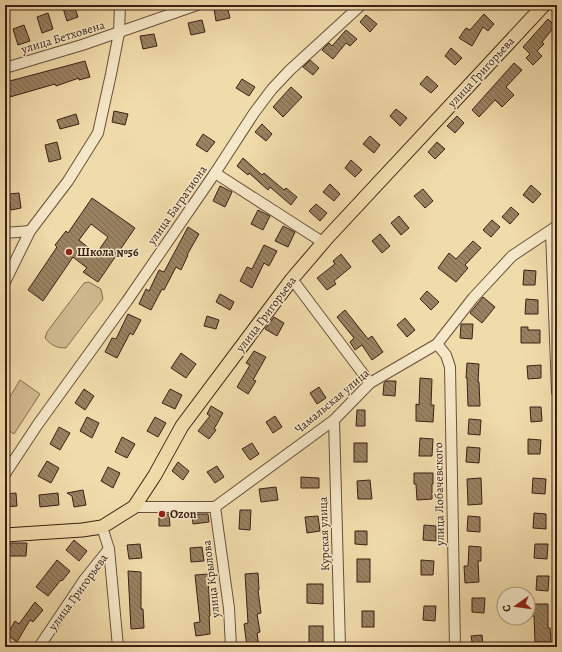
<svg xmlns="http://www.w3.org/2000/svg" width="562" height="652" font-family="Alegreya,serif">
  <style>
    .green { fill: #d1bb91; stroke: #866e53 }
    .building { fill: url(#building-back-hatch); stroke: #3a2115; fill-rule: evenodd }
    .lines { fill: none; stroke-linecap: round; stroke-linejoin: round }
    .minor-casing { stroke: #68503a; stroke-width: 12 }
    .major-casing { stroke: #3a2115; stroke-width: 15 }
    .minor { stroke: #f5e8c8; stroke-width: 10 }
    .major { stroke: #f0dbaa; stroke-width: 13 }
    .poi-dot { fill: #8f2418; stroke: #f5e8c8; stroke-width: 1.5 }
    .labels { text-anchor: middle; stroke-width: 3; stroke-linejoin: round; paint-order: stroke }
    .street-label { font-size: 12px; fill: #3a2115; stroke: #f5e8c8 }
    .poi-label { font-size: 12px; font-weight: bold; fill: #3a2115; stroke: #f5e8c8; text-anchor: start }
  </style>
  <defs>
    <pattern id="building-back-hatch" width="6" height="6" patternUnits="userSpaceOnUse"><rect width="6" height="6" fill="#998262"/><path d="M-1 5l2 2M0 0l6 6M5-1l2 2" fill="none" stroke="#7e6a50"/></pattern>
  </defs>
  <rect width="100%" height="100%" fill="#f0dbaa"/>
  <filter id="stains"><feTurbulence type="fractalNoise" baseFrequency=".005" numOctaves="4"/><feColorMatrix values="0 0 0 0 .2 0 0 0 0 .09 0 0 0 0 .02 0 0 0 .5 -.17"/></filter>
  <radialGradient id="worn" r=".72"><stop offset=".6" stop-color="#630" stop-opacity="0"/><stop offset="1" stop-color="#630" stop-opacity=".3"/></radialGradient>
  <g class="green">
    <path d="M 89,282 L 101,289 L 103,299 L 66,348 C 56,348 51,345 45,338 L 47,332 L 84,283 Z"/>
    <path d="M 20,380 L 40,394 L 14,434 L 5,428 L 5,405 Z"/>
  </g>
  <g class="building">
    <path d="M 62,5 L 74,5 L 78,17 L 67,21 Z"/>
    <path d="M 227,6 L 230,18 L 216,21 L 214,9 Z"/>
    <path d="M 48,13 L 53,29 L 42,33 L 37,17 Z"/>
    <path d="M 484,14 L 494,24 L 488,31 L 483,27 L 472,46 L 459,38 L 466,28 L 470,30 Z"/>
    <path d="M 366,15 L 377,24 L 370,32 L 360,22 Z"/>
    <path d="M 548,19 L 555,26 L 542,42 L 544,44 L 537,51 L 542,56 L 533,65 L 526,58 L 530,54 L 523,47 Z"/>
    <path d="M 202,20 L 205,32 L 191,35 L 188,23 Z"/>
    <path d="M 24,25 L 30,41 L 18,45 L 13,29 Z"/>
    <path d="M 346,30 L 357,39 L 350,46 L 346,43 L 333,59 L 322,50 L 329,43 L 332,46 Z"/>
    <path d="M 154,34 L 157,46 L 143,49 L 140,36 Z"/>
    <path d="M 451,48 L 462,58 L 455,65 L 445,56 Z"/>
    <path d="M 310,60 L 319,68 L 313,75 L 303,67 Z"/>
    <path d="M 85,61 L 90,77 L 79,80 L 79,78 L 56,86 L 55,84 L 10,97 L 6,82 Z"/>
    <path d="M 514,63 L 522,70 L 506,87 L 514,95 L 502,107 L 495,100 L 479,117 L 472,110 Z"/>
    <path d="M 427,76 L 438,86 L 431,93 L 420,84 Z"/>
    <path d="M 242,79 L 255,87 L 249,96 L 236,88 Z"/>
    <path d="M 291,87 L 302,97 L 283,117 L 273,107 Z"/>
    <path d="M 396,109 L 407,118 L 400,126 L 390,116 Z"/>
    <path d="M 114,111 L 128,114 L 125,125 L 112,122 Z"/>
    <path d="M 76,114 L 79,124 L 60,129 L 57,120 Z"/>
    <path d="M 457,116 L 464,123 L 455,133 L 447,126 Z"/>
    <path d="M 262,124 L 272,134 L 266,141 L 255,132 Z"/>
    <path d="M 203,134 L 215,142 L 207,152 L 196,145 Z"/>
    <path d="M 370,136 L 380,145 L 374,153 L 363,144 Z"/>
    <path d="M 57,142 L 61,159 L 49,162 L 45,145 Z"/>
    <path d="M 437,142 L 445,149 L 435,159 L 428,152 Z"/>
    <path d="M 243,158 L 262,175 L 264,173 L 284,190 L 286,188 L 297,197 L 291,205 L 270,187 L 268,190 L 249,173 L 248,175 L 237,166 Z"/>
    <path d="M 351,160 L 362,170 L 355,177 L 345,168 Z"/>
    <path d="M 330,184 L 340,194 L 334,201 L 323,192 Z"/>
    <path d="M 531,185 L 541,194 L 533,203 L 523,195 Z"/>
    <path d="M 220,186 L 232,192 L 225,207 L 213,201 Z"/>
    <path d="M 423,189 L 433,201 L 425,208 L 414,196 Z"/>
    <path d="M 19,193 L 21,208 L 11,210 L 8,194 Z"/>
    <path d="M 92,198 L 135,228 L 98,282 L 83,272 L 87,268 L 73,257 L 43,301 L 28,290 L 57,247 L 55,245 L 66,231 L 68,233 ZM 91,224 L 108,237 L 96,254 L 79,240 Z"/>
    <path d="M 316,204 L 327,213 L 320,221 L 309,211 Z"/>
    <path d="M 511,207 L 519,214 L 510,224 L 502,217 Z"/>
    <path d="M 258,210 L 270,216 L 263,230 L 251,224 Z"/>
    <path d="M 399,216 L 409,228 L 401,235 L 391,223 Z"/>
    <path d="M 492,220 L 500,227 L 491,237 L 483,230 Z"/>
    <path d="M 283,226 L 295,232 L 288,247 L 275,241 Z"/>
    <path d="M 188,227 L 199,234 L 187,255 L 188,255 L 181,270 L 176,267 L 164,290 L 162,289 L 151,310 L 139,304 L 146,289 L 149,291 L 159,270 L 164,272 Z"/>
    <path d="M 380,234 L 390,246 L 382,253 L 372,241 Z"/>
    <path d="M 473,241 L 481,248 L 465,265 L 468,268 L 456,282 L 438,268 L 449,253 L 456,259 Z"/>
    <path d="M 264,245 L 277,251 L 269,266 L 264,263 L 252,288 L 240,281 L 247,267 L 252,269 Z"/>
    <path d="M 341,254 L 351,267 L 334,281 L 336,284 L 327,290 L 317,278 L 335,264 L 333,261 Z"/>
    <path d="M 524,270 L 536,271 L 535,285 L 523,285 Z"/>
    <path d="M 427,291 L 439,302 L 431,310 L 420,299 Z"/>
    <path d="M 220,294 L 234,302 L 230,310 L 216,302 Z"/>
    <path d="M 483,297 L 495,307 L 482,323 L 470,313 Z"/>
    <path d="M 526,299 L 538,300 L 538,314 L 525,314 Z"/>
    <path d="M 345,310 L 368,339 L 372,336 L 383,352 L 372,360 L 362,345 L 355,350 L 350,342 L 354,338 L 337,317 Z"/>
    <path d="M 128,314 L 141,320 L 133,335 L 130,333 L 117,358 L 105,352 L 112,338 L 116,339 Z"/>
    <path d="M 207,316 L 219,320 L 216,329 L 204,326 Z"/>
    <path d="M 274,317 L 284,323 L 277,336 L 265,329 Z"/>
    <path d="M 405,318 L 415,330 L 407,337 L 397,325 Z"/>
    <path d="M 461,324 L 473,324 L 472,339 L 460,338 Z"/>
    <path d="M 521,327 L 528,327 L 528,330 L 540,330 L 540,343 L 521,343 Z"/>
    <path d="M 254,351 L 266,357 L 253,380 L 256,381 L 248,394 L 237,387 L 250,365 L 246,363 Z"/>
    <path d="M 181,353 L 196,364 L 186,378 L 171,368 Z"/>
    <path d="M 467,363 L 479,364 L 478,382 L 479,382 L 480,406 L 468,406 L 467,378 L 466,378 Z"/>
    <path d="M 541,365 L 541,378 L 528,379 L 527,366 Z"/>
    <path d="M 420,378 L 432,379 L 431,405 L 434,405 L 433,422 L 416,421 L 416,404 L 419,405 Z"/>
    <path d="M 386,381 L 396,381 L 395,396 L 383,395 L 384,383 Z"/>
    <path d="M 319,387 L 326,398 L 317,404 L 310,393 Z"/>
    <path d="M 84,389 L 94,396 L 85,410 L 75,403 Z"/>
    <path d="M 170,389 L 182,395 L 175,409 L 162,403 Z"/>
    <path d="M 211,406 L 223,413 L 214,429 L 216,430 L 209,439 L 198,431 L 210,416 L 207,414 Z"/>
    <path d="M 530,407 L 541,407 L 542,421 L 531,422 Z"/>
    <path d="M 357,410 L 365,410 L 365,426 L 356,426 Z"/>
    <path d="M 275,416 L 282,427 L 273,433 L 266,422 Z"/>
    <path d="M 87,417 L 99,423 L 92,438 L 80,431 Z"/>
    <path d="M 155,417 L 166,423 L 158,437 L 147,431 Z"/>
    <path d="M 469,419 L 481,420 L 480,435 L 468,434 Z"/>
    <path d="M 59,427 L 70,433 L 60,450 L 50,444 Z"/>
    <path d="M 122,437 L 135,444 L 127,458 L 115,452 Z"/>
    <path d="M 420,438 L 433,439 L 432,456 L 419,456 Z"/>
    <path d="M 528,439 L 541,440 L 540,454 L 528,454 Z"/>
    <path d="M 252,443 L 259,454 L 250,460 L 242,449 Z"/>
    <rect x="354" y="443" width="13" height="19"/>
    <path d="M 467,447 L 480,448 L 479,463 L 466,462 Z"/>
    <path d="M 47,461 L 59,468 L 51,483 L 38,476 Z"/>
    <path d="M 178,462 L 189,471 L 183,480 L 172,471 Z"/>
    <path d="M 217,466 L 224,477 L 215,483 L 207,472 Z"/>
    <path d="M 108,467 L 120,473 L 113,488 L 101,481 Z"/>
    <path d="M 414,473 L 433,473 L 433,484 L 432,484 L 432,499 L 417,500 L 416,484 L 414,484 Z"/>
    <path d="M 301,477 L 319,478 L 319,488 L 301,488 Z"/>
    <path d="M 481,478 L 482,504 L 468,505 L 467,479 Z"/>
    <path d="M 533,478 L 546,479 L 545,494 L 532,493 Z"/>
    <path d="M 370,480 L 372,499 L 358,499 L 357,481 Z"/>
    <path d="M 276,487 L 278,500 L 261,502 L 259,489 Z"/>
    <path d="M 83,490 L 86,505 L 74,507 L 72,496 L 67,493 Z"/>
    <path d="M 16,493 L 17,506 L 5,507 L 5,494 Z"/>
    <path d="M 58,493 L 59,505 L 40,507 L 39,495 Z"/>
    <path d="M 240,510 L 251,510 L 250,530 L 239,529 Z"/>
    <path d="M 534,513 L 546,514 L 546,529 L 533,528 Z"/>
    <path d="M 159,514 L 169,514 L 170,526 L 159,526 Z"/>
    <path d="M 192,514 L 208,514 L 209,522 L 193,524 Z"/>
    <path d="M 318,516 L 320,531 L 307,533 L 305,517 Z"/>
    <path d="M 468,516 L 480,517 L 480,532 L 467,531 Z"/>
    <path d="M 424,525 L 436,526 L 436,541 L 423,540 Z"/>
    <path d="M 355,531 L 367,531 L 367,545 L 355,544 Z"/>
    <path d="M 74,540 L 87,551 L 79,561 L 66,550 Z"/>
    <path d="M 10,543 L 27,543 L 26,556 L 9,556 Z"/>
    <path d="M 140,544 L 142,558 L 129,559 L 127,545 Z"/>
    <path d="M 535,544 L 548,544 L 547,559 L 534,558 Z"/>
    <path d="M 469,546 L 481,547 L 481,561 L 478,561 L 479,582 L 465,583 L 464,566 L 468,566 Z"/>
    <path d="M 202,547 L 204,561 L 191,562 L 190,548 Z"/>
    <rect x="357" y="559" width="13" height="23"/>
    <path d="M 57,560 L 70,571 L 62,581 L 61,580 L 48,596 L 36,587 Z"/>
    <path d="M 421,560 L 434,561 L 433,575 L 421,575 Z"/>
    <path d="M 128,571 L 141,572 L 141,609 L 143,609 L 144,628 L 131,629 Z"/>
    <path d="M 258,573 L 259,590 L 258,590 L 261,613 L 257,614 L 260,632 L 257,633 L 259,647 L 247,647 L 244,624 L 248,623 L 245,574 Z"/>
    <path d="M 208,574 L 210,616 L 209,616 L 210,634 L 196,636 L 194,623 L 200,622 L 195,575 Z"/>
    <path d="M 537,576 L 549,576 L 548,591 L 536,590 Z"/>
    <path d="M 307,584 L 323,584 L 323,604 L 307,603 Z"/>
    <path d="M 472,598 L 485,598 L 484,613 L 472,612 Z"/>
    <path d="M 35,602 L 43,610 L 33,622 L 30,620 L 17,642 L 7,635 L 15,621 L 19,624 Z"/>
    <path d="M 531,604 L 548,604 L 548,628 L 550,628 L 551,642 L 535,642 L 534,616 L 531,616 Z"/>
    <path d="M 424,606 L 436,606 L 435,621 L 423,620 Z"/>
    <rect x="362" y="611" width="12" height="16"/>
    <rect x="309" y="626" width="14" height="20"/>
    <path d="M 482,635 L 483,647 L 473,647 L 471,636 Z"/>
  </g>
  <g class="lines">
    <g class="minor-casing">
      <g id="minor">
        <path d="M 5,68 L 82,45 L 197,5"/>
        <path d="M 215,173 L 324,243"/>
        <path d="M 551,231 L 557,392"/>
        <path d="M 5,233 L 30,231"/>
        <path d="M 292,279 L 370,383"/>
        <path d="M 5,282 L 30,231 L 68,181 L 98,133 L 111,74 L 119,33 L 120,5"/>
        <path d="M 437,344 L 446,355 L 450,367 L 455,647"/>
        <path d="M 334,420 L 340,647"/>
        <path d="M 5,474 L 38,424 L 127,301 L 215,173 L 254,113 L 272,89 L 290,70 L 361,5"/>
        <path d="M 134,507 L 215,507 L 334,420 L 370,383 L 437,344 L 473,298 L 512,256 L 557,226"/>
        <path d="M 215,507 L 229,608 L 231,647"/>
        <path d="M 109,549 L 118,647"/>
        <path d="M 39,647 L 84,580 L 109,549 L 102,527"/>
      </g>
    </g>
    <g class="major-casing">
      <path id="major" d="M 5,535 L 82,530 L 102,527 L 134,507 L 155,475 L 182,426 L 292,279 L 327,238 L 544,5"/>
    </g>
    <use href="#minor" class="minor"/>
    <use href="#major" class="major"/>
  </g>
  <g class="poi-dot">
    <circle cx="69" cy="252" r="4"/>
    <circle cx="162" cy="514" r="4"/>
  </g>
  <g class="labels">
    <g class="street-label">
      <text transform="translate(63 37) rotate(-17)" y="4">улица Бетховена</text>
      <text transform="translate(481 72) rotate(-47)" y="4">улица Григорьева</text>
      <text transform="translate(177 205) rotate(-55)" y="4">улица Багратиона</text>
      <text transform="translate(266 314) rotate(-53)" y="4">улица Григорьева</text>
      <text transform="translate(332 401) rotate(-40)" y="4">Чамальская улица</text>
      <text transform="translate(439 494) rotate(-91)" y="4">улица Лобачевского</text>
      <text transform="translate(324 534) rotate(-92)" y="4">Курская улица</text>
      <text transform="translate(211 579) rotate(-97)" y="4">улица Крылова</text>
      <text transform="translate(78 592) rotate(-54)" y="4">улица Григорьева</text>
    </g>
    <g class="poi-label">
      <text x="77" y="256">Школа №56</text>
      <text x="170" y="518">Ozon</text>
    </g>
  </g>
  <rect width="562" height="652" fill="none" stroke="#f0dbaa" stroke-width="20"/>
  <rect x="6" y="6" width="550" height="640" fill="none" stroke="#3a2115" stroke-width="2"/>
  <rect x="10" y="10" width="542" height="632" fill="none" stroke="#3a2115"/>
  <g transform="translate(516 606) rotate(256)"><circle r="19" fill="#f5e8c8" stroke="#aa9880"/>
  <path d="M0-3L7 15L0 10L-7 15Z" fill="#8f2418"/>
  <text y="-6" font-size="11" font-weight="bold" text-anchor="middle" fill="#3a2115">С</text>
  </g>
  <rect width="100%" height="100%" filter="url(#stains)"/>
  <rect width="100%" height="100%" fill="url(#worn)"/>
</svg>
